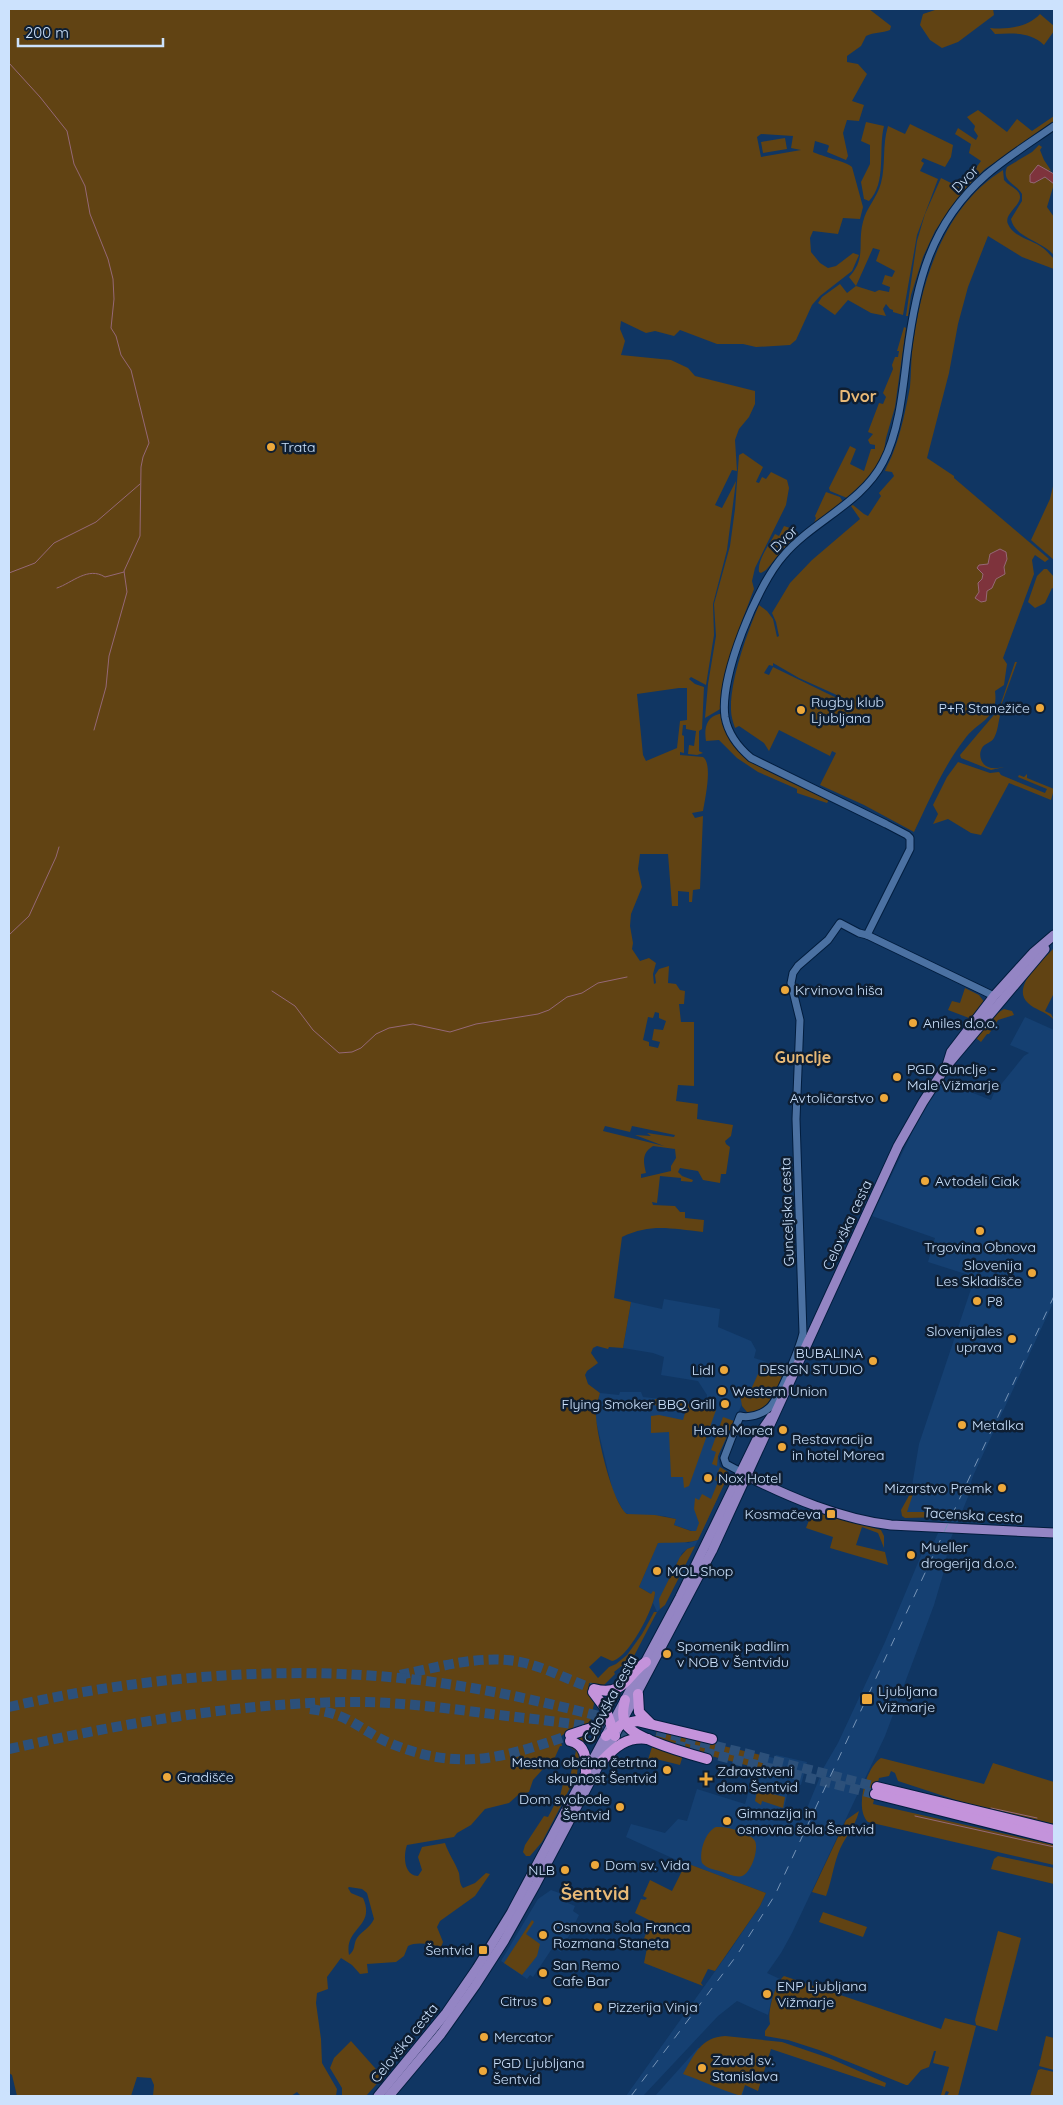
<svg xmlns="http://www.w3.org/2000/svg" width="1063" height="2105" font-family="Quicksand,sans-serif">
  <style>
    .built { fill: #154072 }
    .green { fill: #614313; fill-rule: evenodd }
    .water { fill: #7e333c; stroke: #956876 }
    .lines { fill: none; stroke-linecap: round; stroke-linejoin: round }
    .stream { stroke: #956876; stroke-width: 1 }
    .highway-tunnel { stroke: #2c507a; stroke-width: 10; stroke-dasharray: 10 5; stroke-linecap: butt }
    .minor-casing { stroke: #021d3e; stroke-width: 9 }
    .major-casing { stroke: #021d3e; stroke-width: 11 }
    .highway-casing { stroke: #021d3e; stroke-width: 12 }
    .minor { stroke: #4b71a2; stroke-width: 7 }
    .major { stroke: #9485c4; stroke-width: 9 }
    .highway { stroke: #c493db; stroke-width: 10 }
    .rail { stroke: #7694b7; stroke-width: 1; stroke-dasharray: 9 9; stroke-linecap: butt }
    .highway-bridge-casing { stroke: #021d3e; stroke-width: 12; stroke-linecap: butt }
    .highway-bridge { stroke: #c493db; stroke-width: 10 }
    .poi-dot { fill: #eda83b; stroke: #0e1e32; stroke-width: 2 }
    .labels { text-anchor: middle; stroke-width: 5; stroke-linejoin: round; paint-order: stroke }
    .street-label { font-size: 14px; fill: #cce2fd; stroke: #0e1e32 }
    .poi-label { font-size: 14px; fill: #cce2fd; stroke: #0e1e32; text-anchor: start }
    .quarter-label { font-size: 16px; font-weight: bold; fill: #e8b977; stroke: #0e1e32 }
    .district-label { font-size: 19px; font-weight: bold; fill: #e8b977; stroke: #0e1e32 }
  </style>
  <rect width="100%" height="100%" fill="#103663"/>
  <g class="built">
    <path d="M 1025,1017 L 1054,1030 L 1054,1301 L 973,1476 L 968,1492 L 970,1492 L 949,1543 L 944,1571 L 934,1605 L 885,1736 L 792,1933 L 781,1953 L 767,1973 L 780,1979 L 771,2002 L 768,2015 L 737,2001 L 718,2016 L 643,2096 L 626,2096 L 731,1949 L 760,1906 L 766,1893 L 672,1858 L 626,1837 L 631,1824 L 665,1833 L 678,1819 L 687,1821 L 697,1789 L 745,1804 L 753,1777 L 760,1778 L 765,1756 L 774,1758 L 776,1755 L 807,1762 L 801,1785 L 790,1783 L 784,1808 L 786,1809 L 785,1813 L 803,1818 L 824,1767 L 838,1743 L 885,1642 L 927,1541 L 934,1542 L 947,1513 L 907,1512 L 907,1508 L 913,1494 L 911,1492 L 919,1444 L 975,1277 L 928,1262 L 935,1238 L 872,1216 L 921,1114 L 942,1081 L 991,1100 L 994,1093 L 1024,1056 L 1029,1053 L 1010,1045 Z"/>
    <path d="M 664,1299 L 720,1309 L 718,1327 L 751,1341 L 756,1350 L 754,1358 L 767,1362 L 751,1397 L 743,1402 L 718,1456 L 720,1467 L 728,1472 L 728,1475 L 701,1534 L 674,1525 L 676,1519 L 664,1516 L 630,1515 L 624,1512 L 613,1492 L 596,1421 L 596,1408 L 600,1393 L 619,1395 L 620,1392 L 641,1392 L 643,1397 L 706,1404 L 707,1395 L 698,1381 L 661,1375 L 664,1357 L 653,1353 L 623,1348 L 631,1302 L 662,1309 Z"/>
    <path d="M 698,1540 L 695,1546 L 687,1549 L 682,1553 L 661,1596 L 660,1609 L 657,1612 L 653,1603 L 655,1592 L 651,1594 L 639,1587 L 658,1542 L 682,1541 L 688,1543 Z"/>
    <path d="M 551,1890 L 570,1897 L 568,1903 L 575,1906 L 573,1911 L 579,1915 L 561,1952 L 553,1947 L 533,1977 L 530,1975 L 527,1979 L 501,1961 L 538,1899 Z"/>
    <path d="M 698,2048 L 725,2058 L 745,2085 L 742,2096 L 655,2096 Z"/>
  </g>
  <g class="green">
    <path d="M 9,9 L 869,9 L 891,26 L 890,30 C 882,33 874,32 866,36 L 861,46 L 847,56 L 847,62 L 858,64 L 867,74 L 852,101 L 864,105 L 859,121 L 847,120 L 843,133 L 848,156 L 846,160 L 827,152 L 829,146 L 828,145 L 815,141 L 813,152 C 821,156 847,162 852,167 L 863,207 L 860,219 L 843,218 L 838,234 L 813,231 L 810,238 L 811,252 L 820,263 L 828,268 L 836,266 L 853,253 L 859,255 L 852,271 L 820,296 L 812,305 L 796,340 L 790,345 L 756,347 L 743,344 L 717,344 L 680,330 L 674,336 L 655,331 L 646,333 L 621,321 L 620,329 L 625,341 L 621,355 L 671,360 L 688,368 L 695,376 L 755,391 L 755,404 L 749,417 L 739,429 L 735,440 L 737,471 L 732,470 L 715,505 L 722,508 L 736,481 L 727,550 L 713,604 L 714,635 L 706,685 L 691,677 L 689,679 L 695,684 L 704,687 L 702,729 L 699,731 L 699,751 L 703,753 L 697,755 L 688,754 L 689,745 L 694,746 L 696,731 L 686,729 L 686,725 L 683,725 L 682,735 L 684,736 L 684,753 L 680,752 L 680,755 L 703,757 C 713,764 705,799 703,811 L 692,813 L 695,818 L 703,816 L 700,889 L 693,890 L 692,902 L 689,902 L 689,892 L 678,891 L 678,906 L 672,906 L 668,854 L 640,854 L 638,869 L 642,887 L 631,914 L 630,926 L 633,943 L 632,949 L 640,961 L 649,958 L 656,963 L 653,974 L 654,984 L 656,983 L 655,975 L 659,969 L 669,966 L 668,983 L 676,984 L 680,990 L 685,991 L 684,1004 L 679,1004 L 681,1022 L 694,1022 L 694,1086 L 678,1085 L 676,1101 L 698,1104 L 697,1119 L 733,1125 L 731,1136 L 725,1141 L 726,1144 L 730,1147 L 726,1174 L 721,1174 L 720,1183 L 703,1180 L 698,1171 L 680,1168 L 678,1172 L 682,1176 L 693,1180 L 692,1182 L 681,1181 L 681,1178 L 660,1176 L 657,1203 L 652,1202 L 653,1205 L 675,1206 L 680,1212 L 685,1212 L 685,1218 L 704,1220 L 703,1232 C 671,1229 652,1223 622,1237 L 614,1298 L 631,1302 L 623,1348 L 609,1347 L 608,1349 L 597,1346 L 593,1348 L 591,1353 L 598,1363 L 587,1371 L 585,1375 L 588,1384 L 600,1393 C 598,1401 595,1408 596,1416 C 597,1436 612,1502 627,1514 L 655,1515 L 676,1519 L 674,1525 L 691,1531 L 696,1531 L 699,1523 L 694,1509 L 695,1498 L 699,1500 L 702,1494 L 711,1499 L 718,1482 L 715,1480 L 720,1467 L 728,1472 L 728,1476 L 698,1540 C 686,1544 672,1542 658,1543 L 639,1587 L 651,1594 L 653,1591 L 655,1592 C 655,1607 628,1659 612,1661 L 601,1656 L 589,1667 L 598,1678 L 609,1667 L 616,1664 L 627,1655 L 642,1634 L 654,1612 L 657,1612 L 634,1656 L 614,1672 L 615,1674 L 602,1687 L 589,1683 L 588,1692 L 595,1699 L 590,1723 L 568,1731 L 560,1737 L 562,1746 L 560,1746 L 552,1764 L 543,1769 L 533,1780 L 529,1792 L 518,1795 L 509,1803 L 485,1809 L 471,1825 L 457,1833 L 454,1837 L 407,1845 C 403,1856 404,1876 418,1876 L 422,1870 L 418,1857 L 422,1847 L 445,1843 C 448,1853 455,1862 459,1873 C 460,1878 459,1883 463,1888 L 475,1883 L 486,1873 L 490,1874 L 475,1896 L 440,1921 L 437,1927 L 443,1942 L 441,1947 C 431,1945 418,1941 408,1946 L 404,1956 L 396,1962 L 367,1964 L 368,1973 L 360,1974 L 352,1965 L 341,1958 L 327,1977 L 328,1989 L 317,1993 L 316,2003 L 321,2039 L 322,2063 L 337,2089 L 336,2096 L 301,2096 L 297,2092 L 291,2096 L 153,2096 L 154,2085 L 151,2078 L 137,2077 L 131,2096 L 17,2096 L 12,2075 L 9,2073 ZM 761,134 L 793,136 L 791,148 L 801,150 L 761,157 L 757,137 ZM 679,688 L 687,688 L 687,720 L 680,721 L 677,748 L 646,761 L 643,755 L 637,694 ZM 655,1012 L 659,1013 L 659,1018 L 666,1021 L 663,1030 L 654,1029 L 652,1040 L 660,1042 L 658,1048 L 649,1046 L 649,1042 L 643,1040 L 648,1017 L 653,1018 ZM 605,1126 L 630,1132 L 632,1126 L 675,1135 L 674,1137 L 647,1133 L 651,1136 L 635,1135 L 664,1146 L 603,1131 ZM 653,1146 L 675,1149 L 676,1158 L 671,1166 L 671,1171 L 641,1178 L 641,1174 L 646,1173 C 643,1161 642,1153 653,1146 ZM 349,1887 L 362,1889 L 367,1893 L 374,1919 C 370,1928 362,1931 357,1938 C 353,1944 356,1950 349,1955 C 344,1927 376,1927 363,1898 L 351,1893 L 348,1888 Z"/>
    <path d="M 938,9 L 993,9 L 994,15 L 958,42 L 942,48 L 930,40 L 920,25 L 923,14 Z"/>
    <path d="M 1040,14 L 1054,26 L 1054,31 L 1044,45 C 1031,32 1013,33 995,34 L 990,28 C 1007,30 1028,27 1040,14 Z"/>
    <path d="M 978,110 L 1007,132 L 1017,119 L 1032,131 L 1054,116 L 1054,123 L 985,169 L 969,185 L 955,202 L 935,231 L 923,257 L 911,295 L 908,316 L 906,316 L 917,241 L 925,214 L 941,178 L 961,188 L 981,161 L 969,153 L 971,144 L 955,134 L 958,128 L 976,140 L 978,136 L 974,130 L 975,126 L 967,117 Z"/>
    <path d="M 866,122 L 884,126 C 878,149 887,183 869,201 L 864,199 L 861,182 L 870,164 L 870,145 L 861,141 Z"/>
    <path d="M 910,124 L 953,145 L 951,157 L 945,167 L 923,158 L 921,161 L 924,163 L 920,171 L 938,179 L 917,235 L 903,315 L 893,312 L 893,310 L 890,309 L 886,304 L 883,309 L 886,316 L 871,313 L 848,300 L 835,315 L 818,303 L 822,297 L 840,284 L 847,293 L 856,286 L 849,277 C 867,258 857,244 863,222 C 866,208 877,198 881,183 C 886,164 882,145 888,126 L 905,134 ZM 873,248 L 880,250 L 876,261 L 895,271 L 892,277 L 885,275 L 882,284 L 890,287 L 889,292 L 879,290 L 875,292 L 856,286 Z"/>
    <path d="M 785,138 L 787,149 L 763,153 L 761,142 Z"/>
    <path d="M 1039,145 L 1042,147 L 1040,150 L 1044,160 L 1052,172 L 1050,170 L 1035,183 L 1045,177 L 1054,184 L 1047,207 L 1054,217 L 1054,255 C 1041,240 1015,238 1011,219 L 1022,201 L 1022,194 C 1016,183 1001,182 1007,167 L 1032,152 Z"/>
    <path d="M 1003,170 L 1004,180 C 1008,185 1016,188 1019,193 C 1025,204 1003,213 1008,224 C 1014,238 1033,240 1043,248 C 1047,251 1051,256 1054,259 L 1054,269 L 1022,257 L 988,236 L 968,287 L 958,324 L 949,373 L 927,458 L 954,476 L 954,478 L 1049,559 L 1045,562 L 1035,555 L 1032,560 L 1034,574 L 1003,658 L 1007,664 L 1004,685 L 995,691 C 999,720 978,720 964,740 C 943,767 929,801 914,832 L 864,805 L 820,785 L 836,753 L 832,751 L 830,756 L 779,730 L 769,751 L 764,743 L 739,726 L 735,728 C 733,722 731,716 731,710 C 730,680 747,633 759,605 L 767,611 L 773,619 L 777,637 L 779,636 L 776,622 L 772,613 L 790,583 L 812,560 L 860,519 L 851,506 L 853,505 L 864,514 L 868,516 L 881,496 L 879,493 L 894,476 L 892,472 L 885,471 C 887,465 891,459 893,453 C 901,433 906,408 910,387 C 911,375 911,364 912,352 C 920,285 942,208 1003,170 ZM 773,663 L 799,678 L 850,701 L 853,706 L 773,667 L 769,675 L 764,673 L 769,665 L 773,666 Z"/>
    <path d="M 904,327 L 906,328 L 895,407 L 886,438 L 884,451 L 873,473 L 847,498 L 830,491 L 829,488 L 850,446 L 856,449 L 850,464 L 864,471 L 871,449 L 875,449 L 875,445 L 870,444 L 868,440 L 873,434 L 868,432 L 879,403 L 883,404 L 886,397 L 883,393 L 893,369 L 892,365 L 895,357 L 898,357 L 899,351 L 897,351 Z"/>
    <path d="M 743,453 L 763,467 L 756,482 L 759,483 L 762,477 L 766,479 L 771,472 L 787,480 L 789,488 L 786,505 L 755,568 L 752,581 L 754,589 L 742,621 L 725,684 L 722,708 L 705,718 L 708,684 L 716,636 L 714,604 L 730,546 L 735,509 L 739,455 Z"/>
    <path d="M 1054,482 L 1054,560 L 1031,540 L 1050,499 Z"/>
    <path d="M 826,492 L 840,497 L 843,502 L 814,523 L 816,518 L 815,516 Z"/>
    <path d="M 784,526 L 790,528 L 789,533 L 786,534 L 790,542 L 766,570 L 761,573 L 759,572 C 757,560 769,545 775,534 L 779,536 Z"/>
    <path d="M 1044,569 L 1047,569 L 1054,577 L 1054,589 L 1052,588 L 1045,603 L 1035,608 L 1028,602 L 1037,576 Z"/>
    <path d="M 1015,662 L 1017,662 L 998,714 L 1000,716 C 998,723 998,731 994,738 C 991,743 985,743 982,748 C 977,757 983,768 993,768 C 997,769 1000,767 1004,767 L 991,770 L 961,758 L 960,755 L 999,709 Z"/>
    <path d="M 719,714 L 722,714 L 734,745 L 750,761 L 829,800 L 827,803 L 797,793 L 797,789 L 758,772 L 737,758 L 719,740 L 706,741 C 704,729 706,717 719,714 Z"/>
    <path d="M 958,762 L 990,773 L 999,772 L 1001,775 L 1045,793 L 1047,789 L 1018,777 L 1019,775 L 1024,777 L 1027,774 L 1027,778 L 1054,789 L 1051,800 L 1009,783 L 981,835 L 971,833 L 948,819 L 933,824 L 938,814 L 933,805 L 947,777 Z"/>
    <path d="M 1054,948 L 1054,993 L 1045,1011 L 1051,1014 L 1054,1020 C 1047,1012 1035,1010 1028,1003 C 1010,987 1044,959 1054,948 Z"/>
    <path d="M 965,988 L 979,995 L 985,1003 L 956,1043 L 969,1018 L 948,1010 L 952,1001 L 960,1003 Z"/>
    <path d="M 1004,1009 L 1012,1011 L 1014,1015 L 998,1020 L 989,1034 L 987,1034 L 981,1042 L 976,1038 L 993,1016 Z"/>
    <path d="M 763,1363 L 785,1369 C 777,1387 771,1413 747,1412 L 742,1406 L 740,1394 L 741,1393 L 748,1396 Z"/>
    <path d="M 655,1399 L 689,1404 L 691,1403 L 716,1410 L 689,1486 L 684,1488 L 683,1477 L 671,1477 L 669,1432 L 651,1433 L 651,1416 L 659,1415 L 683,1420 L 685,1413 L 654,1405 Z"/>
    <path d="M 723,1417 L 734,1421 L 718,1456 L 717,1466 L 712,1464 L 716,1452 L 711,1450 Z"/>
    <path d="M 911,1492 L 913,1494 L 907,1512 L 947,1512 L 944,1517 L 905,1518 L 902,1516 L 901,1510 Z"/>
    <path d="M 813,1510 L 881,1530 L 884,1536 L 884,1548 L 878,1533 L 862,1527 L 856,1545 L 885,1552 L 888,1565 L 830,1548 L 833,1537 L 806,1528 Z"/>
    <path d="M 695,1546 L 665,1605 L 660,1609 L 659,1599 L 680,1557 L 687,1549 Z"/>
    <path d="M 657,1730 L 765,1756 L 761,1769 L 688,1750 L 655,1738 Z"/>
    <path d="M 588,1733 L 579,1754 L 577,1775 L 564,1799 L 560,1796 L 563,1784 L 568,1786 L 576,1751 L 570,1747 L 570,1743 L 580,1736 Z"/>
    <path d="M 653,1744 L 683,1755 L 680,1765 L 652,1758 L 648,1767 L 646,1766 Z"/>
    <path d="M 881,1758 L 984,1784 L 993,1763 L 1054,1782 L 1054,1824 L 962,1802 L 898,1781 L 895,1773 L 891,1771 L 889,1776 L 879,1778 L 873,1804 L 1054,1845 L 1054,1865 L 868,1822 C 854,1809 866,1767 881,1758 Z"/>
    <path d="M 759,1790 L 772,1792 L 772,1794 L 785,1797 L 783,1808 L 762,1801 L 761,1805 L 755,1801 L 757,1791 Z"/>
    <path d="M 558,1798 L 563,1802 L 542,1842 L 530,1856 L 526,1856 L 523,1852 L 525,1845 L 544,1816 L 548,1817 Z"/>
    <path d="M 859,1811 C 855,1828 844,1837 838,1854 C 833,1868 831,1883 826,1896 L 812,1892 L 846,1820 Z"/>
    <path d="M 716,1827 C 725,1826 750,1832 755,1841 C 759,1850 751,1873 742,1876 C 736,1878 729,1874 723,1872 C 716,1870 707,1869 702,1863 C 699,1852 705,1832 716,1827 Z"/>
    <path d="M 998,1856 L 1054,1868 L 1054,1884 L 991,1869 L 994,1859 Z"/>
    <path d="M 686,1863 L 766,1893 L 760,1906 L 715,1971 L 708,1969 L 701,1983 L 703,1986 L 644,1963 L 647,1948 L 641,1946 L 651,1921 L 635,1913 L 641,1899 L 645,1900 L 647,1898 L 643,1896 L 650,1880 L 672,1891 Z"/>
    <path d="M 823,1912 L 867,1927 L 863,1937 L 819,1922 Z"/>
    <path d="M 532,1920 L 534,1922 L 526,1934 L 540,1944 L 537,1956 L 522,1975 L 504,1963 Z"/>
    <path d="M 998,1931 L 1021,1938 L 997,2031 L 976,2025 L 975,2020 Z"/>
    <path d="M 784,1976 L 941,2029 L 945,2018 L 976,2026 L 958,2096 L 947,2096 L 949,2092 L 946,2091 L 944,2096 L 941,2095 L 949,2067 L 933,2063 L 936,2051 L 934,2051 L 929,2067 L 921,2070 L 908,2085 L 906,2085 L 819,2050 L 788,2040 L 765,2036 L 765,2031 L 770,2024 C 767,2012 775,1983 784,1976 Z"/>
    <path d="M 725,2036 L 782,2042 L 829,2058 L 886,2083 L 885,2087 L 771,2049 L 758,2091 L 745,2085 L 741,2096 C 721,2090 703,2081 683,2074 C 694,2055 701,2037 725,2036 Z"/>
    <path d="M 1046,2036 L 1054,2038 L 1054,2070 L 1039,2066 Z"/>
    <path d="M 351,2041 L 383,2077 L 366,2096 L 342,2096 L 342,2088 L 330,2068 L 334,2058 Z"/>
    <path d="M 1041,2069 L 1054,2072 L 1054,2096 L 1030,2096 L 1038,2070 Z"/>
  </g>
  <g class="water">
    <path d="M 1038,165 L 1054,174 L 1054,184 L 1045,177 L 1034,183 L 1030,182 L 1030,175 Z"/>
    <path d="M 1000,549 L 1006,552 L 1007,559 L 1004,567 L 1005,574 L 996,579 L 992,588 L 987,591 L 986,601 L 981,602 L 975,598 L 979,592 L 978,583 L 982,579 L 983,574 L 977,568 L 979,565 L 988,564 L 990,554 Z"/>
  </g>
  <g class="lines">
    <g class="stream">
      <path d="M 9,63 L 40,97 L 67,131 L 74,164 L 85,186 L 90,214 L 108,259 L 113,279 L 114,299 L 111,328 L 116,336 L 121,355 L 131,370 L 149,443 L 143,457 L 141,467 L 140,536 L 124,571 L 127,592 L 109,656 L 106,687 L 94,730"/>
      <path d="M 9,573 L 35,563 L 54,543 L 96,522 L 140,484"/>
      <path d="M 57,588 C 72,583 88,566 105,577 L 124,572"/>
      <path d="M 9,935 L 29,916 L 56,857 L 59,847"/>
      <path d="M 272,991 L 295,1006 L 313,1030 L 339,1053 L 352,1052 L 361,1048 L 376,1034 L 389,1028 L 413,1024 L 450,1032 L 476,1024 L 538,1014 L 549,1010 L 567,997 L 582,993 L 598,983 L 627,977"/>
      <path d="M 991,1808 L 1037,1818"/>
      <path d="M 915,1816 L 1054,1847"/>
    </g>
    <g class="highway-tunnel">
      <path d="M 400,1675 C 439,1667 485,1653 525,1663 C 549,1669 571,1681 594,1689"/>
      <path d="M 9,1707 C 137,1677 287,1664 418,1680 C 485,1688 549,1703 614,1720"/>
      <path d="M 310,1709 C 324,1711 338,1714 350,1721 C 363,1728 374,1736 387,1742 C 458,1772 500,1759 570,1735"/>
      <path d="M 657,1731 L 877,1787"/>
      <path d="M 675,1745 L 875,1794"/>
      <path d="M 9,1749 C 125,1723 245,1701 364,1702 C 412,1703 460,1710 507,1716 C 552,1721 597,1726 641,1737"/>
    </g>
    <g class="minor-casing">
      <g id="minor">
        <path d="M 867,935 L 910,849 L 910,838 L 907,835 L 886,824 L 751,758 C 738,747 728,734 725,717 C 719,677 757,585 784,555 C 813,521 862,503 883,462 C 899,432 903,389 907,355 C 916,284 930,224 986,175 C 1007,157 1031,142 1054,126"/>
        <path d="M 741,1472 L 726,1464 L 724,1458 L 740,1416 C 749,1418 761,1415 769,1408 C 779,1399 800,1347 803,1333 L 796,1119 L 800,1020 L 791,983 L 793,973 L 798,966 L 828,940 L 840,923 L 859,933 L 867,935 L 994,996"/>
      </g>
    </g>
    <g class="major-casing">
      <g id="major">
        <path d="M 949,1063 L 1045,949"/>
        <path d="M 743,1474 C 789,1497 840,1519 891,1525 L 1054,1533"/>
        <path d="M 378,2096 L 446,2013 L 477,1968 L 511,1913 L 680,1597 L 760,1433 L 771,1417"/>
        <path d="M 389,2096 L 441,2034 L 475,1986 L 504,1941 L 536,1884 L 712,1551 L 898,1146 L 923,1102 L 947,1065 L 951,1052 L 994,996 L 1033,953 L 1054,935"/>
      </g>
    </g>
    <g class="highway-casing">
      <g id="highway">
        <path d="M 594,1689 C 625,1697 626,1675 646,1662"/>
        <path d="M 593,1692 L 605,1708 L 615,1736"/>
        <path d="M 638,1694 L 639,1712 L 651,1724"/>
        <path d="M 625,1700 C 623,1709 621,1719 628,1727 C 639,1740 689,1754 707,1759"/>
        <path d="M 570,1735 L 585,1730"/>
        <path d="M 606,1736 L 622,1724 L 637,1721 L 712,1739"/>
        <path d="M 570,1741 C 587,1745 586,1760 586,1775"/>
        <path d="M 602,1761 C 615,1747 627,1736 648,1739"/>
        <path d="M 877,1787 L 1054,1830"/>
        <path d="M 875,1794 L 1054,1839"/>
      </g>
    </g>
    <use href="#minor" class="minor"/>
    <use href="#major" class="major"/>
    <use href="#highway" class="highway"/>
    <path class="rail" d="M 631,2096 L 737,1955 L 775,1895 L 1054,1296"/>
    <g class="highway-bridge-casing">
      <path id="highway-bridge" d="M 585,1730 L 598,1726"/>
    </g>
    <use href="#highway-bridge" class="highway-bridge"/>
  </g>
  <g class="poi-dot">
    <circle cx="271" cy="447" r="5"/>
    <circle cx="1040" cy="708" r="5"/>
    <circle cx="801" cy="710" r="5"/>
    <circle cx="785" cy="990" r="5"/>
    <circle cx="913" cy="1023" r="5"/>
    <circle cx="897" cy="1077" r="5"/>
    <circle cx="884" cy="1098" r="5"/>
    <circle cx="925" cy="1181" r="5"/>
    <circle cx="980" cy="1231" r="5"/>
    <circle cx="1032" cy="1273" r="5"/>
    <circle cx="977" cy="1301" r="5"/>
    <circle cx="1012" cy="1339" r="5"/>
    <circle cx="873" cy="1361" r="5"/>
    <circle cx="724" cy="1370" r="5"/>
    <circle cx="722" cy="1391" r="5"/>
    <circle cx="725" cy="1404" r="5"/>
    <circle cx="962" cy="1425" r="5"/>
    <circle cx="783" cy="1430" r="5"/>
    <circle cx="782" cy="1447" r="5"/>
    <circle cx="708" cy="1478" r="5"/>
    <circle cx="1002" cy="1488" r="5"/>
    <rect x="826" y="1509" width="10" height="10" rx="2.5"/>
    <circle cx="911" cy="1555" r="5"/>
    <circle cx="657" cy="1571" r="5"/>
    <circle cx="667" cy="1654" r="5"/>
    <rect x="861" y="1693" width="12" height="12" rx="2.5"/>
    <circle cx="667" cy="1770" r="5"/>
    <circle cx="167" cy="1777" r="5"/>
    <path d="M703.5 1771.5h5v5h5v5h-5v5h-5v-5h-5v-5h5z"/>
    <circle cx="620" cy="1807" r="5"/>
    <circle cx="727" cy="1821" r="5"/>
    <circle cx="595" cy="1865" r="5"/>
    <circle cx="565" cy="1870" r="5"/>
    <circle cx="543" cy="1935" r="5"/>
    <rect x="478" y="1945" width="10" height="10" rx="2.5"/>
    <circle cx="543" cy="1973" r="5"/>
    <circle cx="767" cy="1994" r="5"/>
    <circle cx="547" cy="2001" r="5"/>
    <circle cx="598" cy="2007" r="5"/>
    <circle cx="484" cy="2037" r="5"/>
    <circle cx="702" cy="2068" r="5"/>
    <circle cx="483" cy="2071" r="5"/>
  </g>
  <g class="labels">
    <g class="street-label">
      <text transform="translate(965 179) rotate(-46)" y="5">Dvor</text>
      <text transform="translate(784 539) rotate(-44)" y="5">Dvor</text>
      <text transform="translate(787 1212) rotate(-92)" y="5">Gunceljska cesta</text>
      <text transform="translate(847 1225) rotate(-65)" y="5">Celovška cesta</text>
      <text transform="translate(973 1515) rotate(3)" y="5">Tacenska cesta</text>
      <text transform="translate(610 1699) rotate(-62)" y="5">Celovška cesta</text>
      <text transform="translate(404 2043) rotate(-51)" y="5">Celovška cesta</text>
    </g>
    <g class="poi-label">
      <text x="281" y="452">Trata</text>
      <text x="811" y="707">Rugby klub<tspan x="811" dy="16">Ljubljana</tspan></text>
      <text x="1030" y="713" text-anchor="end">P+R Stanežiče</text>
      <text x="795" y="995">Krvinova hiša</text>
      <text x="923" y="1028">Aniles d.o.o.</text>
      <text x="907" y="1074">PGD Gunclje -<tspan x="907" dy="16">Male Vižmarje</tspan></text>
      <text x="874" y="1103" text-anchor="end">Avtoličarstvo</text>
      <text x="935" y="1186">Avtodeli Ciak</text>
      <text x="980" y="1252" text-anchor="middle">Trgovina Obnova</text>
      <text x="1022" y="1270" text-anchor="end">Slovenija<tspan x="1022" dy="16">Les Skladišče</tspan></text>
      <text x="987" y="1306">P8</text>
      <text x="1002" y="1336" text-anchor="end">Slovenijales<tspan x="1002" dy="16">uprava</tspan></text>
      <text x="863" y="1358" text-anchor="end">BUBALINA<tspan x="863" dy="16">DESIGN STUDIO</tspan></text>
      <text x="714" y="1375" text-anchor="end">Lidl</text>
      <text x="732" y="1396">Western Union</text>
      <text x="715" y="1409" text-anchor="end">Flying Smoker BBQ Grill</text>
      <text x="972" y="1430">Metalka</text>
      <text x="773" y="1435" text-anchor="end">Hotel Morea</text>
      <text x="792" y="1444">Restavracija<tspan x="792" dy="16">in hotel Morea</tspan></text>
      <text x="718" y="1483">Nox Hotel</text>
      <text x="992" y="1493" text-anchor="end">Mizarstvo Premk</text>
      <text x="821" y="1519" text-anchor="end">Kosmačeva</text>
      <text x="921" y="1552">Mueller<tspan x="921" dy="16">drogerija d.o.o.</tspan></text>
      <text x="667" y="1576">MOL Shop</text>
      <text x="677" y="1651">Spomenik padlim<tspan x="677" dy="16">v NOB v Šentvidu</tspan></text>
      <text x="878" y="1696">Ljubljana<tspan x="878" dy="16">Vižmarje</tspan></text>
      <text x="657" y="1767" text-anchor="end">Mestna občina četrtna<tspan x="657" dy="16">skupnost Šentvid</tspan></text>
      <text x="717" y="1776">Zdravstveni<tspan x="717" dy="16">dom Šentvid</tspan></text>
      <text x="177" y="1782">Gradišče</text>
      <text x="610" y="1804" text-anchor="end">Dom svobode<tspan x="610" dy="16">Šentvid</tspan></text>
      <text x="737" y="1818">Gimnazija in<tspan x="737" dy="16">osnovna šola Šentvid</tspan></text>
      <text x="605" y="1870">Dom sv. Vida</text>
      <text x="555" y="1875" text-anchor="end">NLB</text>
      <text x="553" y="1932">Osnovna šola Franca<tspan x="553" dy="16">Rozmana Staneta</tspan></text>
      <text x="473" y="1955" text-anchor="end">Šentvid</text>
      <text x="553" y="1970">San Remo<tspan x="553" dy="16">Cafe Bar</tspan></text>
      <text x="777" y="1991">ENP Ljubljana<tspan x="777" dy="16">Vižmarje</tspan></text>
      <text x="537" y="2006" text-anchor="end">Citrus</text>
      <text x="608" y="2012">Pizzerija Vinja</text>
      <text x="494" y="2042">Mercator</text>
      <text x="712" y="2065">Zavod sv.<tspan x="712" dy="16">Stanislava</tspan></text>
      <text x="493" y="2068">PGD Ljubljana<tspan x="493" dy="16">Šentvid</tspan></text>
    </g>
    <g class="quarter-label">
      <text x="858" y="402">Dvor</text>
      <text x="803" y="1063">Gunclje</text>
    </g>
    <g class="district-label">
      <text x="595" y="1900">Šentvid</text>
    </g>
  </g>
  <rect width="1063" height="2105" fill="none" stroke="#cce2fd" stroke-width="20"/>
  <path d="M18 38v8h145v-8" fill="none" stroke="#cce2fd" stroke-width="2.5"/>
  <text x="25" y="38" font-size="15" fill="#cce2fd" stroke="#0e1e32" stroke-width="4" paint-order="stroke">200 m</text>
</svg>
